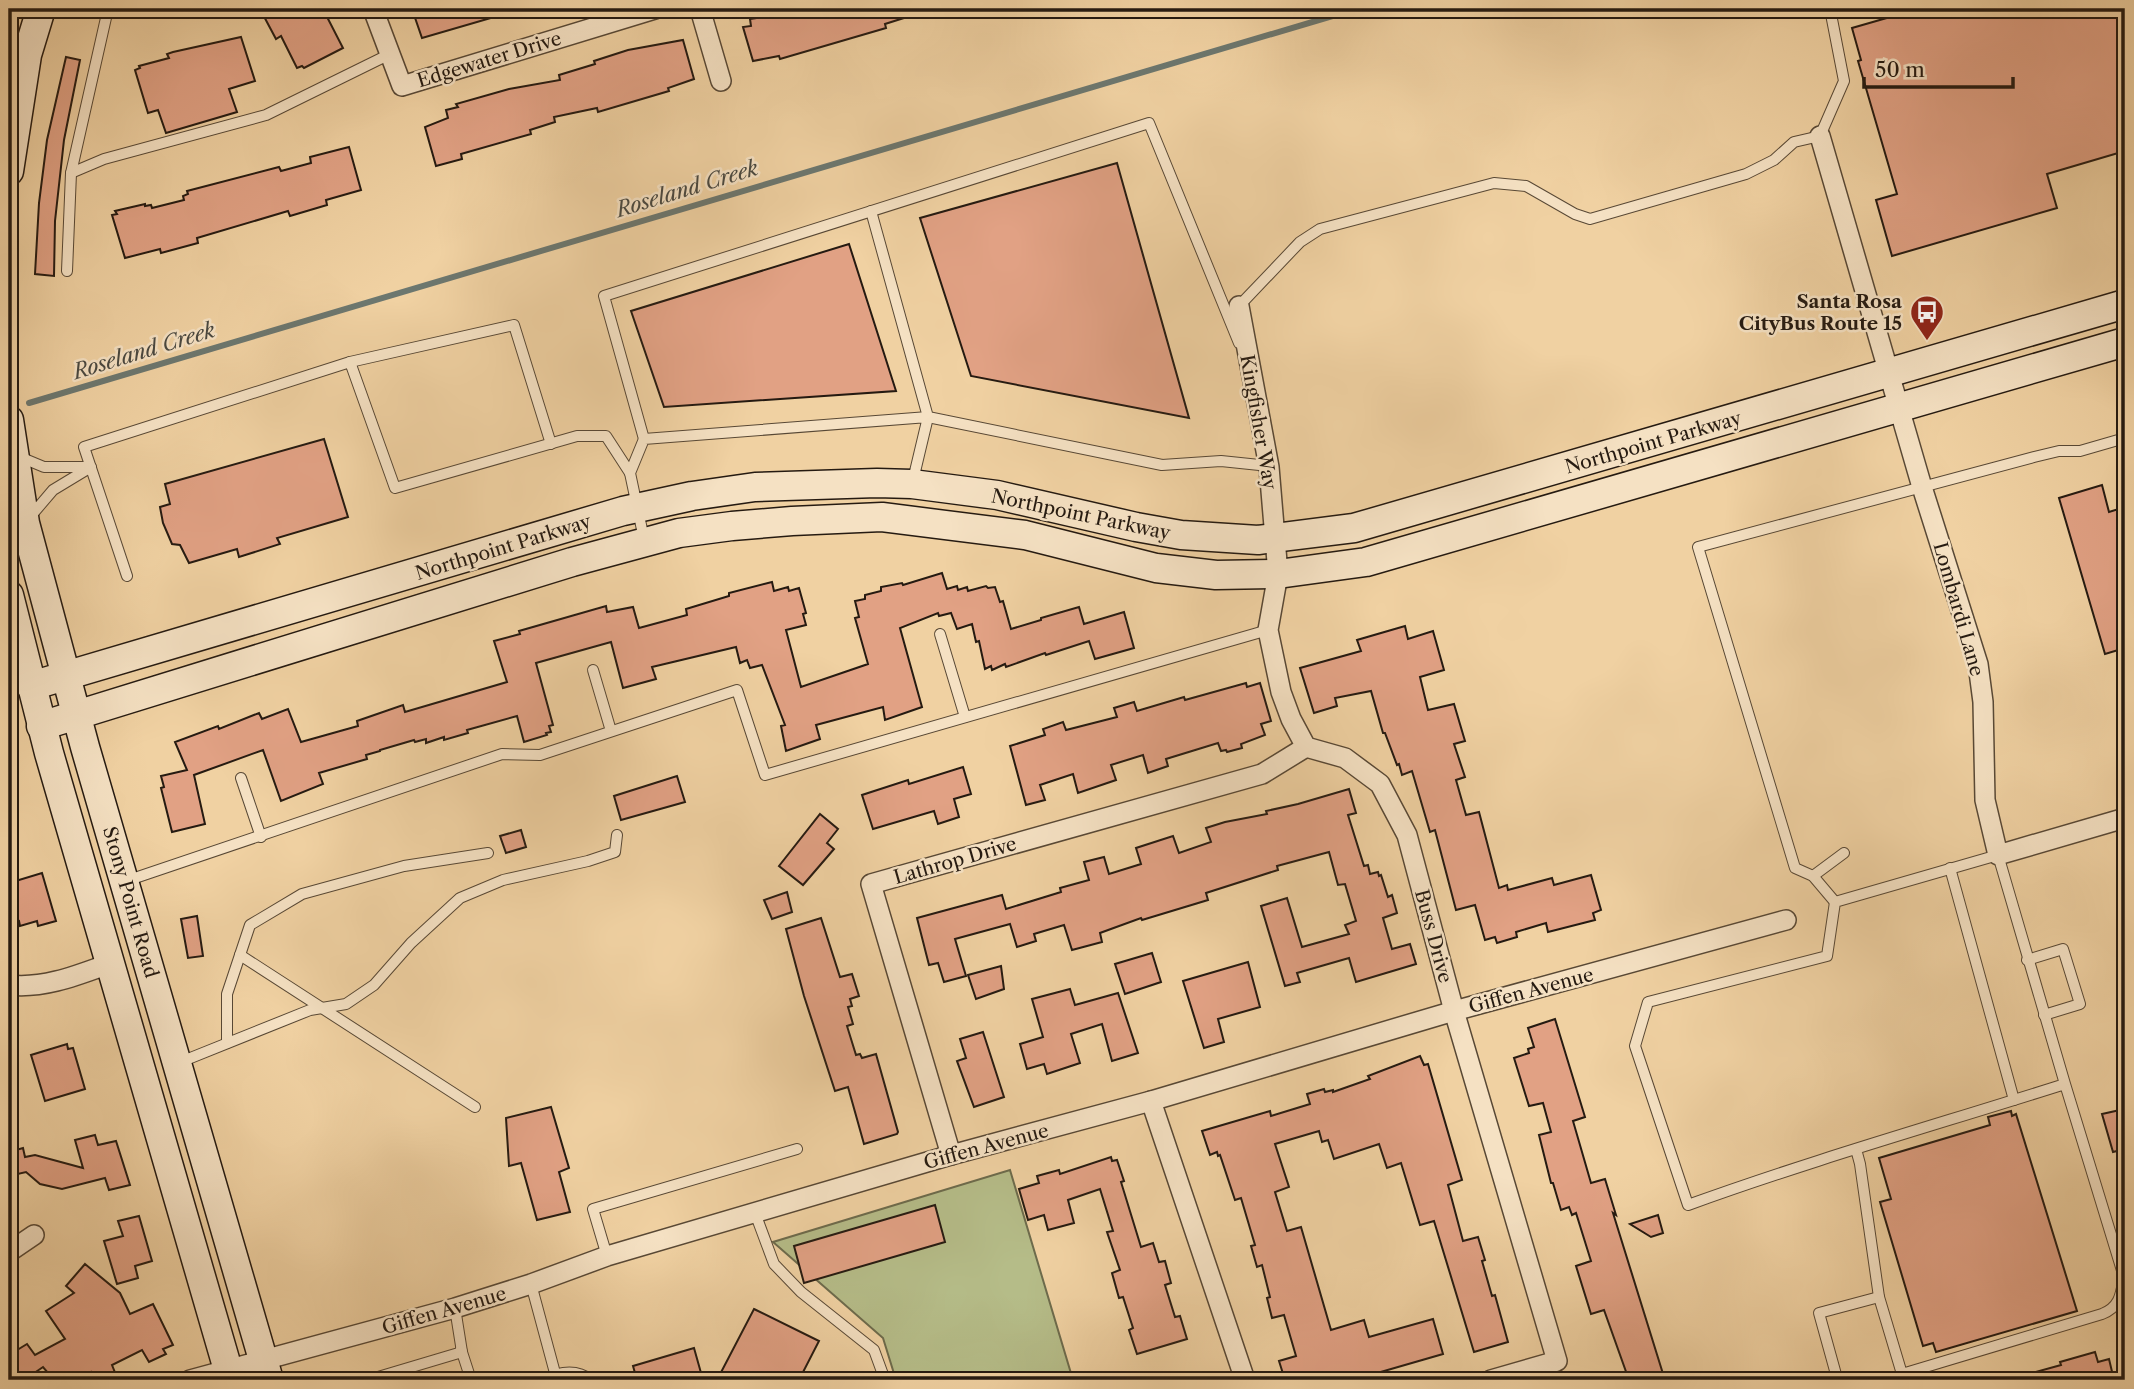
<svg xmlns="http://www.w3.org/2000/svg" width="2134" height="1389" font-family="'Libre Caslon Text',serif">
  <style>
    .green { fill: #b5bc88; stroke: #6d6b4c; stroke-width: 2 }
    .lines { fill: none; stroke-linecap: round; stroke-linejoin: round }
    .stream { stroke: #6c776f; stroke-width: 6 }
    .building { fill: #e1a184; stroke: #251a11; stroke-width: 2 }
    .lane-casing { stroke: #584835; stroke-width: 12 }
    .street-casing { stroke: #584835; stroke-width: 22 }
    .secondary-casing { stroke: #251a11; stroke-width: 31 }
    .lane { stroke: #f5e1c3; stroke-width: 10 }
    .street { stroke: #f5e1c3; stroke-width: 19 }
    .secondary { stroke: #f5e1c3; stroke-width: 28 }
    .labels { text-anchor: middle; stroke-width: 5; stroke-linejoin: round; paint-order: stroke }
    .street-label { font-size: 19px; fill: #251a11; stroke: #f5e1c3 }
    .poi-label { font-size: 19px; font-weight: bold; fill: #251a11; stroke: #f5e1c3; text-anchor: end }
    .water-label { font-size: 21px; font-style: italic; fill: #494840; stroke: #f5e1c3 }
  </style>
  <rect width="100%" height="100%" fill="#f0d1a2"/>
  <filter id="stains"><feTurbulence type="fractalNoise" baseFrequency=".00286" numOctaves="4"/><feColorMatrix values="0 0 0 0 .2 0 0 0 0 .09 0 0 0 0 .02 0 0 0 .5 -.17"/></filter>
  <radialGradient id="worn" r=".72"><stop offset=".6" stop-color="#630" stop-opacity="0"/><stop offset="1" stop-color="#630" stop-opacity=".3"/></radialGradient>
  <path class="green" d="M 1010,1170 L 1073,1380 L 896,1380 L 883,1338 L 773,1242 Z"/>
  <g class="lines">
    <path class="stream" d="M 29,403 L 1356,9"/>
  </g>
  <g class="building">
    <path d="M 260,9 L 318,9 L 321,14 L 325,13 L 343,48 L 304,68 L 302,66 L 297,68 L 281,36 L 276,39 Z"/>
    <path d="M 412,9 L 508,9 L 508,13 L 422,38 Z"/>
    <path d="M 785,9 L 923,9 L 923,12 L 885,24 L 886,28 L 780,59 L 779,56 L 753,61 L 743,27 L 751,26 L 750,19 L 756,18 L 757,15 Z"/>
    <path d="M 1918,9 L 2125,9 L 2125,151 L 2047,174 L 2057,208 L 1892,256 L 1876,200 L 1897,194 L 1858,61 L 1861,60 L 1852,28 Z"/>
    <path d="M 241,37 L 255,81 L 229,89 L 237,112 L 166,133 L 158,110 L 148,113 L 135,70 L 140,68 L 139,66 L 169,58 L 167,54 L 173,52 Z"/>
    <path d="M 683,40 L 694,79 L 668,88 L 669,91 L 598,112 L 597,108 L 554,117 L 555,122 L 530,130 L 531,134 L 461,154 L 462,159 L 436,166 L 425,127 L 448,118 L 446,110 L 458,107 L 456,104 L 509,89 L 560,80 L 559,75 L 595,64 L 594,61 L 628,50 Z"/>
    <path d="M 66,57 L 80,60 L 64,140 L 55,221 L 54,276 L 35,274 L 39,203 L 47,140 Z"/>
    <path d="M 349,147 L 361,190 L 326,200 L 327,205 L 290,216 L 288,211 L 197,238 L 198,243 L 161,253 L 160,249 L 125,258 L 112,215 L 117,214 L 115,211 L 145,204 L 145,206 L 151,205 L 152,208 L 184,200 L 183,196 L 188,194 L 187,191 L 279,167 L 281,171 L 311,163 L 310,157 Z"/>
    <path d="M 1117,163 L 1189,418 L 971,376 L 920,218 Z"/>
    <path d="M 849,244 L 896,391 L 664,407 L 631,311 Z"/>
    <path d="M 324,439 L 348,517 L 277,538 L 280,544 L 239,557 L 237,549 L 189,563 L 180,545 L 172,544 L 163,523 L 160,507 L 170,504 L 165,484 Z"/>
    <path d="M 2102,485 L 2109,512 L 2125,507 L 2125,648 L 2105,654 L 2059,498 Z"/>
    <path d="M 942,573 L 947,589 L 957,586 L 958,590 L 967,587 L 968,591 L 986,586 L 988,588 L 995,587 L 1000,602 L 1003,601 L 1011,629 L 1041,620 L 1041,618 L 1079,607 L 1084,624 L 1124,612 L 1134,648 L 1095,659 L 1089,641 L 1046,655 L 1045,653 L 1006,667 L 1005,664 L 992,670 L 991,666 L 985,669 L 979,641 L 976,642 L 972,624 L 957,629 L 951,613 L 939,616 L 938,613 L 900,628 L 922,707 L 885,720 L 883,707 L 816,725 L 820,739 L 786,751 L 781,726 L 785,725 L 762,665 L 750,668 L 747,660 L 740,663 L 736,647 L 652,667 L 656,679 L 623,688 L 611,642 L 536,663 L 553,725 L 549,726 L 551,732 L 546,733 L 547,735 L 524,742 L 517,716 L 467,730 L 468,733 L 444,740 L 444,737 L 426,743 L 426,739 L 415,742 L 414,740 L 380,750 L 380,751 L 366,755 L 367,759 L 319,773 L 323,784 L 281,801 L 263,750 L 194,775 L 205,824 L 172,832 L 161,788 L 164,787 L 161,776 L 187,770 L 175,742 L 218,726 L 219,729 L 259,713 L 262,719 L 288,709 L 301,742 L 358,726 L 357,721 L 403,705 L 405,712 L 507,682 L 494,641 L 520,634 L 519,631 L 606,606 L 607,612 L 633,607 L 639,628 L 687,615 L 686,609 L 729,596 L 729,593 L 772,582 L 774,591 L 788,587 L 789,591 L 799,588 L 806,613 L 803,614 L 806,625 L 786,630 L 801,687 L 868,664 L 855,618 L 859,617 L 855,601 L 865,599 L 865,595 L 881,591 L 881,587 L 902,583 L 903,585 Z"/>
    <path d="M 1405,626 L 1408,639 L 1433,631 L 1444,670 L 1420,677 L 1428,710 L 1454,704 L 1465,741 L 1454,744 L 1465,777 L 1456,780 L 1466,815 L 1479,812 L 1499,888 L 1507,885 L 1508,890 L 1552,878 L 1554,885 L 1591,875 L 1601,910 L 1593,913 L 1595,920 L 1548,932 L 1546,923 L 1516,932 L 1517,937 L 1497,943 L 1495,937 L 1485,940 L 1475,905 L 1456,910 L 1435,830 L 1430,832 L 1412,771 L 1402,775 L 1399,764 L 1397,765 L 1385,733 L 1383,733 L 1371,691 L 1335,698 L 1337,706 L 1314,713 L 1300,668 L 1361,651 L 1357,640 Z"/>
    <path d="M 1246,683 L 1247,687 L 1260,683 L 1271,721 L 1261,724 L 1265,735 L 1241,744 L 1242,748 L 1227,752 L 1226,750 L 1221,751 L 1218,743 L 1166,759 L 1168,766 L 1148,773 L 1143,755 L 1111,765 L 1116,780 L 1078,793 L 1073,774 L 1040,785 L 1045,800 L 1026,805 L 1010,746 L 1045,735 L 1043,729 L 1063,722 L 1066,730 L 1117,717 L 1114,708 L 1134,702 L 1137,711 L 1184,697 L 1185,700 Z"/>
    <path d="M 963,767 L 971,794 L 954,799 L 959,817 L 938,824 L 934,811 L 873,829 L 862,795 L 908,780 L 909,784 Z"/>
    <path d="M 677,776 L 685,802 L 621,820 L 614,796 Z"/>
    <path d="M 1349,789 L 1356,813 L 1348,815 L 1364,866 L 1368,865 L 1370,874 L 1378,872 L 1379,876 L 1381,875 L 1388,897 L 1392,895 L 1397,913 L 1383,918 L 1392,949 L 1410,944 L 1416,964 L 1356,982 L 1349,958 L 1297,973 L 1300,982 L 1285,986 L 1261,906 L 1287,898 L 1302,947 L 1349,934 L 1345,925 L 1356,921 L 1345,884 L 1338,885 L 1329,852 L 1277,866 L 1278,870 L 1206,893 L 1208,900 L 1142,920 L 1141,918 L 1100,933 L 1102,942 L 1072,950 L 1064,925 L 1034,934 L 1036,941 L 1017,947 L 1010,924 L 955,939 L 966,976 L 944,982 L 938,963 L 929,965 L 917,918 L 1002,895 L 1006,909 L 1061,892 L 1060,888 L 1089,880 L 1084,862 L 1104,857 L 1109,874 L 1141,864 L 1136,848 L 1173,836 L 1179,853 L 1211,842 L 1206,828 L 1225,822 L 1267,814 L 1266,811 L 1298,804 Z"/>
    <path d="M 820,814 L 838,829 L 827,843 L 834,849 L 803,885 L 779,866 Z"/>
    <path d="M 521,830 L 526,847 L 506,853 L 500,836 Z"/>
    <path d="M 42,873 L 56,921 L 38,926 L 37,921 L 20,926 L 19,921 L 9,924 L 9,883 Z"/>
    <path d="M 787,892 L 792,912 L 772,919 L 764,900 Z"/>
    <path d="M 197,916 L 203,956 L 188,958 L 181,919 Z"/>
    <path d="M 821,918 L 840,977 L 852,974 L 859,996 L 850,999 L 852,1006 L 848,1007 L 853,1024 L 847,1026 L 856,1055 L 860,1054 L 862,1058 L 876,1054 L 898,1132 L 897,1134 L 864,1144 L 848,1087 L 835,1091 L 804,996 L 786,929 Z"/>
    <path d="M 1152,953 L 1161,982 L 1125,994 L 1115,964 Z"/>
    <path d="M 1248,962 L 1260,1007 L 1218,1019 L 1224,1042 L 1204,1048 L 1183,981 Z"/>
    <path d="M 1001,966 L 1004,989 L 976,999 L 968,975 Z"/>
    <path d="M 1070,989 L 1075,1005 L 1118,993 L 1138,1053 L 1112,1061 L 1102,1024 L 1071,1034 L 1080,1063 L 1047,1074 L 1044,1064 L 1027,1069 L 1020,1044 L 1043,1037 L 1032,999 Z"/>
    <path d="M 1555,1019 L 1585,1117 L 1573,1121 L 1591,1183 L 1605,1179 L 1616,1215 L 1613,1213 L 1664,1377 L 1651,1380 L 1629,1380 L 1604,1310 L 1591,1314 L 1576,1266 L 1591,1261 L 1576,1213 L 1572,1215 L 1569,1207 L 1561,1210 L 1553,1183 L 1551,1183 L 1539,1135 L 1551,1132 L 1543,1103 L 1529,1106 L 1514,1058 L 1529,1053 L 1528,1049 L 1534,1047 L 1528,1028 Z"/>
    <path d="M 983,1032 L 1004,1097 L 974,1107 L 957,1061 L 966,1058 L 960,1039 Z"/>
    <path d="M 67,1044 L 68,1049 L 73,1048 L 85,1089 L 45,1101 L 31,1055 Z"/>
    <path d="M 1420,1056 L 1424,1065 L 1428,1064 L 1462,1180 L 1448,1185 L 1463,1241 L 1478,1237 L 1485,1260 L 1482,1261 L 1492,1296 L 1495,1295 L 1508,1342 L 1474,1352 L 1434,1221 L 1420,1225 L 1401,1163 L 1387,1168 L 1379,1144 L 1334,1159 L 1328,1140 L 1322,1142 L 1319,1131 L 1275,1144 L 1289,1187 L 1275,1192 L 1287,1231 L 1301,1227 L 1331,1330 L 1364,1320 L 1369,1337 L 1433,1319 L 1443,1354 L 1353,1380 L 1285,1380 L 1279,1361 L 1296,1356 L 1284,1315 L 1272,1318 L 1267,1298 L 1270,1297 L 1262,1265 L 1257,1267 L 1251,1246 L 1255,1245 L 1241,1198 L 1235,1200 L 1220,1155 L 1218,1156 L 1217,1152 L 1210,1155 L 1202,1131 L 1270,1111 L 1271,1116 L 1310,1104 L 1307,1094 L 1324,1089 L 1325,1092 L 1333,1090 L 1333,1092 L 1370,1079 L 1368,1076 Z"/>
    <path d="M 551,1107 L 569,1168 L 559,1172 L 570,1212 L 537,1220 L 521,1163 L 509,1166 L 506,1118 Z"/>
    <path d="M 2120,1110 L 2125,1130 L 2125,1149 L 2113,1152 L 2102,1114 Z"/>
    <path d="M 2011,1111 L 2012,1116 L 2016,1114 L 2077,1311 L 1936,1352 L 1933,1343 L 1923,1346 L 1880,1202 L 1891,1199 L 1879,1158 L 1990,1125 L 1988,1117 Z"/>
    <path d="M 95,1135 L 98,1145 L 116,1141 L 130,1185 L 109,1190 L 105,1178 L 62,1189 L 40,1184 L 26,1172 L 9,1176 L 9,1152 L 23,1148 L 25,1157 L 35,1155 L 83,1168 L 75,1140 Z"/>
    <path d="M 1111,1157 L 1112,1161 L 1117,1160 L 1124,1181 L 1121,1182 L 1141,1247 L 1153,1243 L 1159,1262 L 1165,1261 L 1171,1283 L 1165,1285 L 1175,1317 L 1180,1316 L 1187,1339 L 1137,1354 L 1129,1330 L 1133,1328 L 1123,1297 L 1119,1298 L 1112,1273 L 1120,1270 L 1107,1232 L 1113,1231 L 1100,1189 L 1068,1200 L 1074,1223 L 1048,1230 L 1044,1215 L 1028,1220 L 1019,1189 L 1039,1183 L 1037,1176 L 1059,1170 L 1060,1174 Z"/>
    <path d="M 935,1205 L 945,1242 L 804,1283 L 794,1246 Z"/>
    <path d="M 1658,1215 L 1663,1233 L 1651,1237 L 1630,1224 Z"/>
    <path d="M 139,1216 L 152,1261 L 135,1266 L 138,1278 L 117,1284 L 104,1241 L 123,1236 L 118,1221 Z"/>
    <path d="M 85,1264 L 120,1293 L 130,1314 L 153,1304 L 173,1345 L 163,1349 L 166,1354 L 149,1362 L 142,1350 L 112,1365 L 118,1380 L 95,1380 L 91,1372 L 78,1380 L 54,1380 L 43,1367 L 24,1380 L 18,1371 L 9,1376 L 9,1355 L 27,1344 L 35,1355 L 65,1339 L 46,1311 L 74,1293 L 66,1286 Z"/>
    <path d="M 754,1309 L 819,1341 L 799,1380 L 717,1380 Z"/>
    <path d="M 694,1348 L 703,1380 L 637,1380 L 633,1366 Z"/>
    <path d="M 2095,1352 L 2098,1362 L 2109,1359 L 2114,1380 L 2025,1380 L 2025,1375 L 2061,1365 L 2060,1362 Z"/>
  </g>
  <g class="lines">
    <g class="lane-casing">
      <g id="lane">
        <path d="M 71,173 L 104,159 L 266,115 L 390,54"/>
        <path d="M 871,211 L 928,417 L 1162,465 L 1221,461 L 1269,466"/>
        <path d="M 67,271 L 71,173 L 108,9"/>
        <path d="M 1239,306 L 1300,242 L 1320,229 L 1494,183 L 1526,186 L 1575,214 L 1590,219 L 1746,174 L 1774,160 L 1794,142 L 1820,136 L 1844,81 L 1830,9"/>
        <path d="M 350,362 L 514,325 L 551,444"/>
        <path d="M 644,439 L 604,296 L 1149,123 L 1239,343"/>
        <path d="M 20,457 L 44,467 L 87,467"/>
        <path d="M 30,517 L 53,490 L 91,467"/>
        <path d="M 644,539 L 630,473 L 644,439 L 928,417 L 913,480"/>
        <path d="M 127,576 L 84,447 L 350,362 L 395,488 L 577,436 L 606,436 L 630,473"/>
        <path d="M 940,634 L 965,717"/>
        <path d="M 593,670 L 611,731"/>
        <path d="M 241,778 L 261,837"/>
        <path d="M 1950,868 L 2014,1100"/>
        <path d="M 1813,876 L 1844,853"/>
        <path d="M 126,881 L 502,754 L 540,755 L 737,690 L 765,775 L 1268,630"/>
        <path d="M 1835,902 L 1813,876 L 1795,868 L 1698,547 L 2034,457 L 2059,451 L 2080,451 L 2125,438"/>
        <path d="M 240,955 L 475,1107"/>
        <path d="M 2027,960 L 2063,949 L 2080,1004 L 2044,1015"/>
        <path d="M 227,1043 L 227,994 L 250,925 L 302,894 L 404,866 L 488,853"/>
        <path d="M 178,1063 L 310,1010 L 346,1004 L 374,985 L 411,943 L 460,898 L 503,880 L 588,861 L 615,852 L 617,835"/>
        <path d="M 1856,1149 L 1860,1164 L 1879,1297 L 1902,1374 L 2102,1314 C 2120,1307 2121,1294 2124,1277 L 2065,1084 L 1998,855 L 1835,902 L 1827,956 L 1648,1002 L 1635,1046 L 1688,1205 C 1812,1160 1939,1124 2065,1084"/>
        <path d="M 755,1213 L 774,1264 L 801,1292 L 874,1350 L 885,1380"/>
        <path d="M 607,1256 L 593,1209 L 797,1149"/>
        <path d="M 531,1284 L 555,1373"/>
        <path d="M 461,1349 L 471,1380"/>
        <path d="M 1837,1378 L 1819,1313 L 1879,1297"/>
        <path d="M 368,1380 L 462,1352 L 455,1308"/>
        <path d="M 542,1380 C 558,1372 576,1368 591,1380"/>
      </g>
    </g>
    <g class="street-casing">
      <g id="street">
        <path d="M 373,9 L 402,86 L 655,9"/>
        <path d="M 700,9 L 721,81"/>
        <path d="M 1820,136 L 1922,487 L 1978,664 L 1983,702 L 1985,800 L 1998,855 L 2125,818"/>
        <path d="M 1239,306 L 1269,467 L 1278,574 L 1268,630 L 1281,692 L 1291,719 L 1306,747 L 1345,758 L 1380,784 L 1407,835 L 1454,1011 L 1557,1361 L 1491,1380"/>
        <path d="M 9,985 C 44,989 78,975 111,963"/>
        <path d="M 1151,1101 L 1245,1380"/>
        <path d="M 951,1155 L 871,884 L 1262,774 L 1306,747"/>
        <path d="M 9,1252 L 34,1235"/>
        <path d="M 190,1380 L 455,1308 L 531,1284 L 607,1256 L 951,1155 L 1151,1101 L 1454,1011 L 1786,920"/>
      </g>
    </g>
    <g class="secondary-casing">
      <g id="secondary">
        <path d="M 9,171 L 27,55 L 41,9"/>
        <path d="M 9,420 L 25,523 L 85,747 L 269,1380"/>
        <path d="M 9,595 L 49,753 L 231,1380"/>
        <path d="M 31,686 L 623,511 L 692,496 L 755,487 L 877,483 L 912,484 L 997,495 L 1136,527 L 1181,535 L 1258,540 L 1354,528 L 2125,304"/>
        <path d="M 41,726 L 572,562 L 679,533 L 732,526 L 792,521 L 882,517 L 1025,535 L 1156,568 L 1216,575 L 1278,574 L 1366,562 L 2125,342"/>
      </g>
    </g>
    <use href="#lane" class="lane"/>
    <use href="#street" class="street"/>
    <use href="#secondary" class="secondary"/>
  </g>
  <defs>
    <g id="bus-pin" transform="scale(1.75)"><path d="M0 17L-7.5 6A9.5 9.5 0 1 1 7.5 6Z" fill="#8f2418" stroke="#f5e1c3"/><path d="M-5-6H5V4H4V6H2V4H-2V6H-4V4H-5ZM-3.5-4V0h7V-4ZM-3.5 1.2v1.5H-2V1.2ZM2 1.2v1.5H3.5V1.2Z" fill="#fff"/></g>
  </defs>
  <g fill-rule="evenodd">
    <use href="#bus-pin" x="1927" y="312"/>
  </g>
  <g class="labels">
    <g class="street-label">
      <text transform="translate(489 59) rotate(-17)" y="7">Edgewater Drive</text>
      <text transform="translate(1259 422) rotate(80)" y="7">Kingfisher Way</text>
      <text transform="translate(1653 442) rotate(-16)" y="7">Northpoint Parkway</text>
      <text transform="translate(1081 514) rotate(12)" y="7">Northpoint Parkway</text>
      <text transform="translate(503 547) rotate(-17)" y="7">Northpoint Parkway</text>
      <text transform="translate(1959 609) rotate(74)" y="7">Lombardi Lane</text>
      <text transform="translate(955 860) rotate(-16)" y="7">Lathrop Drive</text>
      <text transform="translate(131 902) rotate(74)" y="7">Stony Point Road</text>
      <text transform="translate(1434 936) rotate(75)" y="7">Buss Drive</text>
      <text transform="translate(1531 990) rotate(-15)" y="7">Giffen Avenue</text>
      <text transform="translate(986 1146) rotate(-15)" y="7">Giffen Avenue</text>
      <text transform="translate(444 1310) rotate(-16)" y="7">Giffen Avenue</text>
    </g>
    <g class="poi-label">
      <text x="1902" y="308">Santa Rosa<tspan x="1902" dy="22">CityBus Route 15</tspan></text>
    </g>
    <g class="water-label">
      <text transform="translate(687 189) rotate(-17)" y="7">Roseland Creek</text>
      <text transform="translate(144 351) rotate(-17)" y="7">Roseland Creek</text>
    </g>
  </g>
  <rect width="2134" height="1389" fill="none" stroke="#f0d1a2" stroke-width="35"/>
  <rect x="10" y="10" width="2113" height="1368" fill="none" stroke="#251a11" stroke-width="3.5"/>
  <rect x="18" y="18" width="2099" height="1354" fill="none" stroke="#251a11" stroke-width="2"/>
  <path d="M1864 77v10h149v-10" fill="none" stroke="#251a11" stroke-width="3.5"/>
  <text x="1875" y="77" font-size="21" fill="#251a11" stroke="#f5e1c3" stroke-width="5" paint-order="stroke">50 m</text>
  <rect width="100%" height="100%" filter="url(#stains)"/>
  <rect width="100%" height="100%" fill="url(#worn)"/>
</svg>
